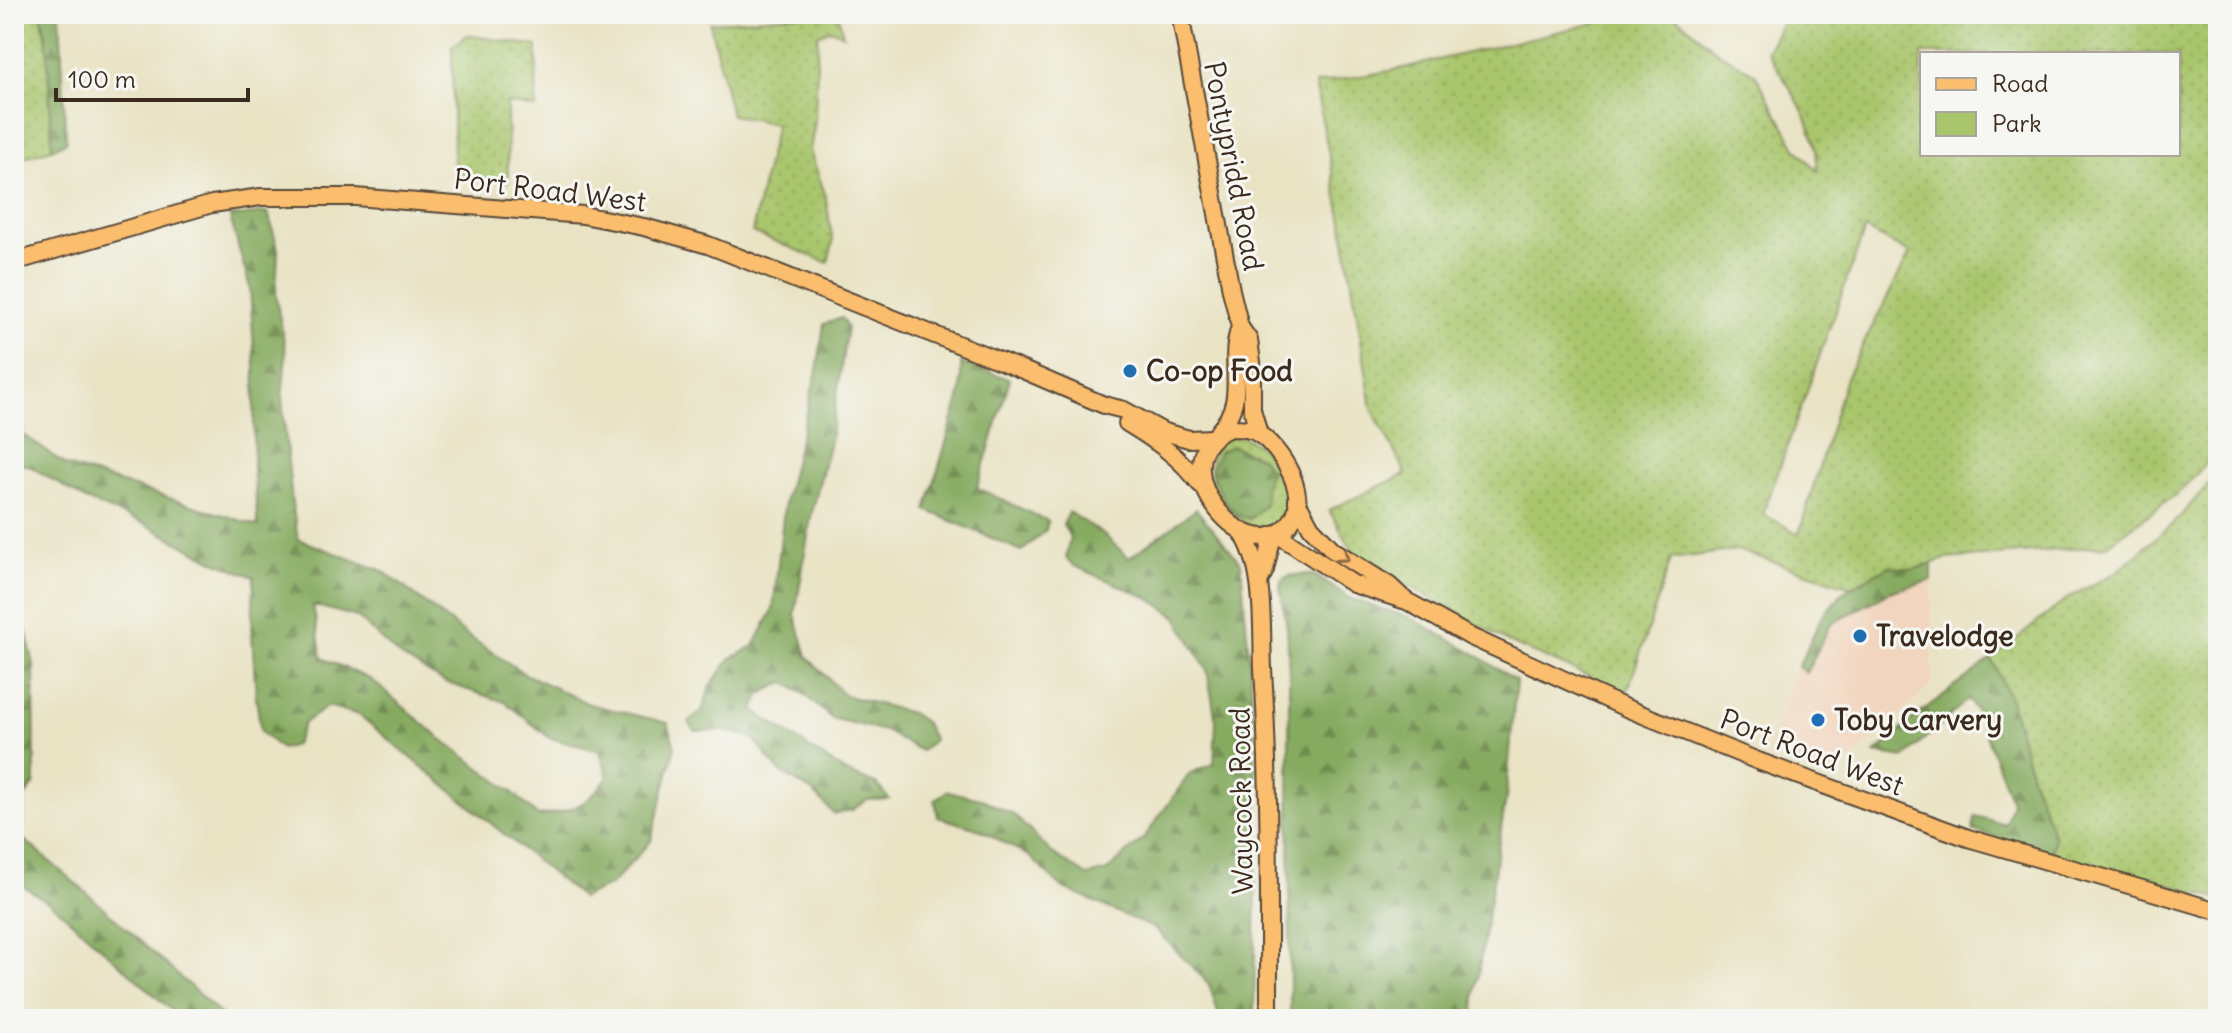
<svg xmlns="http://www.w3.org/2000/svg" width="2232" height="1033" font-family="Delius,sans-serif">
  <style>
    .built { fill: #f2d5be }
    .green { fill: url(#green-dots); stroke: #727846; stroke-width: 2; fill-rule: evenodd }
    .forest { fill: url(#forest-firs); stroke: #606a3f; stroke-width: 2; fill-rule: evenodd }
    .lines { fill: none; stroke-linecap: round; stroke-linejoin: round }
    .major-casing { stroke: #554637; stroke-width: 20 }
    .major { stroke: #fbbd6e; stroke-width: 16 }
    .oneway { stroke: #916c42 }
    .poi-dot { fill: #1f6fb2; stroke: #f6f6f2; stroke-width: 3 }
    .labels { text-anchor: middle; stroke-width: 6; stroke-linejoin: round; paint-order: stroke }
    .street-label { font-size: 28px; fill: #3b2a1e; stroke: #f6f6f2 }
    .poi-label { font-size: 28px; font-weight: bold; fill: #3b2a1e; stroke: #f6f6f2; text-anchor: start }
  </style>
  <defs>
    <pattern id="green-dots" width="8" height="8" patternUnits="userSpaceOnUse" patternTransform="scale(2)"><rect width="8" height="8" fill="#a9c66d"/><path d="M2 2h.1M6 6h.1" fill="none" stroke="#92aa5e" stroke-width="1.8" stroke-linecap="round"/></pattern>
    <pattern id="forest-firs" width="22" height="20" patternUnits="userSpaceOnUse" patternTransform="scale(2)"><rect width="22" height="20" fill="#86ab60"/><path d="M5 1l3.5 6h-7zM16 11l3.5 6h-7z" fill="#6f8b4f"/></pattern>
  </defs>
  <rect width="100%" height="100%" fill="#f6f6f2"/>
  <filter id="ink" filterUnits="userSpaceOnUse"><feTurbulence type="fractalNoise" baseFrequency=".0125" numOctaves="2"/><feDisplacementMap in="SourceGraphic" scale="16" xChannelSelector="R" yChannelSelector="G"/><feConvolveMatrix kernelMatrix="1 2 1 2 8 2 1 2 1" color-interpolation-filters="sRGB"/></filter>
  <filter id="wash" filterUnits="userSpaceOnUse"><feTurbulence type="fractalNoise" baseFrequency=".006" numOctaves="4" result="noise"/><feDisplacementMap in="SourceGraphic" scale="32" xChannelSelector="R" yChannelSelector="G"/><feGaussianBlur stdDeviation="1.8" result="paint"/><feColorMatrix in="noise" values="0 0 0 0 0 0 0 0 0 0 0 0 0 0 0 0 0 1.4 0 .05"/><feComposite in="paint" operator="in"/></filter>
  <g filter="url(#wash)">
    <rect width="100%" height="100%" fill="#e9e3c4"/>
    <path class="built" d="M 1932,580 L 1932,685 L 1848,762 L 1829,773 L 1768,748 L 1798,667 L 1806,673 L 1831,624 L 1889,592 Z"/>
    <g class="green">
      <path d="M 14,14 L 41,14 L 47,40 L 52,149 L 14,160 Z"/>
      <path d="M 807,14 L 838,14 L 843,35 L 831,29 L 818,35 L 815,121 L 810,151 L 825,194 L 833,242 L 828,263 L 752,232 L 776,124 L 731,115 L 710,23 Z"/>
      <path d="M 1633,14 L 1673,14 L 1718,52 L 1755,74 L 1796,148 L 1817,171 C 1820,127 1789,88 1767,51 L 1787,14 L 2218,14 L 2218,451 L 2179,492 L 2106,546 L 1945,559 L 1913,570 L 1889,566 L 1851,587 L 1737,550 L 1671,559 L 1627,693 L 1508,642 L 1355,555 L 1329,510 L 1406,474 L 1372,409 L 1343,227 L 1315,84 L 1395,70 ZM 1922,54 L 2178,54 L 2178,154 L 1922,154 ZM 1865,229 L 1910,253 L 1846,378 L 1799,534 L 1763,514 Z"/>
      <path d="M 466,35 L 537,46 L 536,108 L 507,103 L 508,182 L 454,176 L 452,47 Z"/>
      <path d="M 1231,437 C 1259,434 1283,469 1287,494 C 1289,506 1286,515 1277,522 C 1239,550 1178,458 1231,437 Z"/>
      <path d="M 2218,473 L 2218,898 L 2050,855 L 2055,838 L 2032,778 L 2010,698 L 1991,659 L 2068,598 L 2118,571 L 2179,518 Z"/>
    </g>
    <g class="forest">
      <path d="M 41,14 L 60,14 L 66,142 L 52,149 L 47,40 Z"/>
      <path d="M 268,212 L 278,249 L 276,297 L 286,353 L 282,398 L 292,503 L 298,539 L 383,571 L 468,636 L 525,674 L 589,704 L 668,723 L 675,747 L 651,841 L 612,884 L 582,898 L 359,715 L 328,706 L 304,723 L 295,745 L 281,749 L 261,732 L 256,697 L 252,634 L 254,577 L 212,560 L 145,524 L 86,500 L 28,465 L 14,465 L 14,428 L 67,466 L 258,526 L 253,468 L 255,368 L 250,288 L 230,217 ZM 313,605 L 357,617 L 398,655 L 444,682 L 505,702 L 550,738 L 600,751 L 608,777 C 587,806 573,811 538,816 L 511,791 L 440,738 L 372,680 L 322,658 Z"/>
      <path d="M 14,308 L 24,340 L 14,381 Z"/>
      <path d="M 842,318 L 847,328 L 830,441 L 811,517 L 795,615 L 807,656 L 844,695 L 911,713 L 924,722 L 934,740 L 921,751 L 885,731 L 831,718 L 805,695 L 785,682 L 760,694 L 754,711 L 844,771 L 878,785 L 889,799 L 867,800 L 852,810 L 834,814 L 814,793 L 779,771 L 752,737 L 723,731 L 695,731 L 689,722 L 702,711 L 710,687 L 730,659 L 754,646 L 773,610 L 785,499 L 817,371 L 824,324 Z"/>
      <path d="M 961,363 L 1010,379 L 977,488 L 1048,521 L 1046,530 L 1022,551 L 926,510 L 961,392 Z"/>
      <path d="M 1232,446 L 1261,458 L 1271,471 L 1265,484 L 1265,505 L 1250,519 C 1228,515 1217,488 1212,468 L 1220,451 Z"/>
      <path d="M 1196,509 L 1241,563 L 1250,668 L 1257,805 L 1254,1019 L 1220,1019 L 1209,984 L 1155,929 L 1061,887 L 1029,856 L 981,830 L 938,817 L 935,800 L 947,791 L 984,800 L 1014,815 L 1051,852 L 1087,876 L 1107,871 L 1144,838 L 1190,773 L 1214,764 L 1216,721 L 1207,670 L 1177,617 L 1149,598 L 1074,566 L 1066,558 L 1070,537 L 1063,525 L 1069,512 L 1103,534 L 1129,558 Z"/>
      <path d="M 14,549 L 21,611 L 34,664 L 35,784 L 24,798 L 22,827 L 14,822 Z"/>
      <path d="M 1932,563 L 1932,580 L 1889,592 L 1831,624 L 1806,673 L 1798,667 L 1821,618 L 1842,593 L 1889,566 L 1913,570 Z"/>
      <path d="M 1308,574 L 1316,576 L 1351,599 L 1411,618 L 1474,653 L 1516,681 L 1506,798 L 1475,994 L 1474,1019 L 1290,1019 L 1289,677 L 1287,627 L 1280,587 C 1282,572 1297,576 1308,574 Z"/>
      <path d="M 1991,659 L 2010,698 L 2032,778 L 2055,838 L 2050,855 L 1973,830 L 1975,816 L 2005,824 L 2012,803 L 1977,712 L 1968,699 L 1904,758 L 1875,753 L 1921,712 Z"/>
      <path d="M 14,831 L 96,901 L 226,1019 L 181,1019 L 57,908 L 14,880 Z"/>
    </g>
  </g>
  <g filter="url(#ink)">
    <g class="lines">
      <g class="major-casing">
        <g id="major">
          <path d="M 1180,14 L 1231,290 L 1240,327 L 1249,340 L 1252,362 L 1252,409 L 1259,434"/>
          <path d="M 14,262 L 212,204 L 261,197 L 355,197 L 583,215 L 644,227 L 708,245 L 1023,370 L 1104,405 L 1124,410 L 1164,432 L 1189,439 L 1211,438"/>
          <path d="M 1127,423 C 1155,440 1180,457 1200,484"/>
          <path d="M 1230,428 C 1240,428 1251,428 1259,434 C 1282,450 1309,494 1292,520 C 1253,581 1151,460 1230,428 Z"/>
          <path d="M 1218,432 C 1250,397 1226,365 1240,327"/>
          <path d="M 1297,501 L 1311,527 L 1333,550 L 1390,586 L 1405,600 L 1471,637 L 1626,708 L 1758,761 L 1968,838 L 2218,911"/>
          <path d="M 1241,531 C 1266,567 1261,626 1263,669 C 1270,785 1269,902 1269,1019"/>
          <path d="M 1277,534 L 1353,584 L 1403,600"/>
          <path d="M 1259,582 L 1265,570 L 1273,535"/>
        </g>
      </g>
      <use href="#major" class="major"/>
    </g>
    <defs><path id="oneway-chevron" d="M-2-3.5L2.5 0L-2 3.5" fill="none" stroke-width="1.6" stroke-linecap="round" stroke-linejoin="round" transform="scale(2)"/></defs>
    <use class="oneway" href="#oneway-chevron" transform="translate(1344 557) rotate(35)"/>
  </g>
  <g class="poi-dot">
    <circle cx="1130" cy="371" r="8"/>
    <circle cx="1860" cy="636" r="8"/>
    <circle cx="1818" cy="720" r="8"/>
  </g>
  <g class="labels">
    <g class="street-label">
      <text transform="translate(1234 166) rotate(79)" y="10">Pontypridd Road</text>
      <text transform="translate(550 190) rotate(7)" y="10">Port Road West</text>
      <text transform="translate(1812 752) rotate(21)" y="10">Port Road West</text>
      <text transform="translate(1241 801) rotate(-91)" y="10">Waycock Road</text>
    </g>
    <g class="poi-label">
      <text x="1146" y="381">Co-op Food</text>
      <text x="1876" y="646">Travelodge</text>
      <text x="1834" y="730">Toby Carvery</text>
    </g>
  </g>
  <rect width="2232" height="1033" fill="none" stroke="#f6f6f2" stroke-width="48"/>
  <rect x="1920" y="52" width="260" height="104" fill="#f6f6f2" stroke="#aba49d" stroke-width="2"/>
  <rect x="1936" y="78" width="40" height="12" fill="#fbbd6e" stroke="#aba49d" stroke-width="2"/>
  <text x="1992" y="92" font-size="24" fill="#3b2a1e">Road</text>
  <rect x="1936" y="112" width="40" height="24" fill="#a9c66d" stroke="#aba49d" stroke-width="2"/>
  <text x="1992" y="132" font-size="24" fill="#3b2a1e">Park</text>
  <path d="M56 88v12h192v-12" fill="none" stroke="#3b2a1e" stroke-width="4"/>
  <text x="68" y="88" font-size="24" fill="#3b2a1e" stroke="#f6f6f2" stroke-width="6" paint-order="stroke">100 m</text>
</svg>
